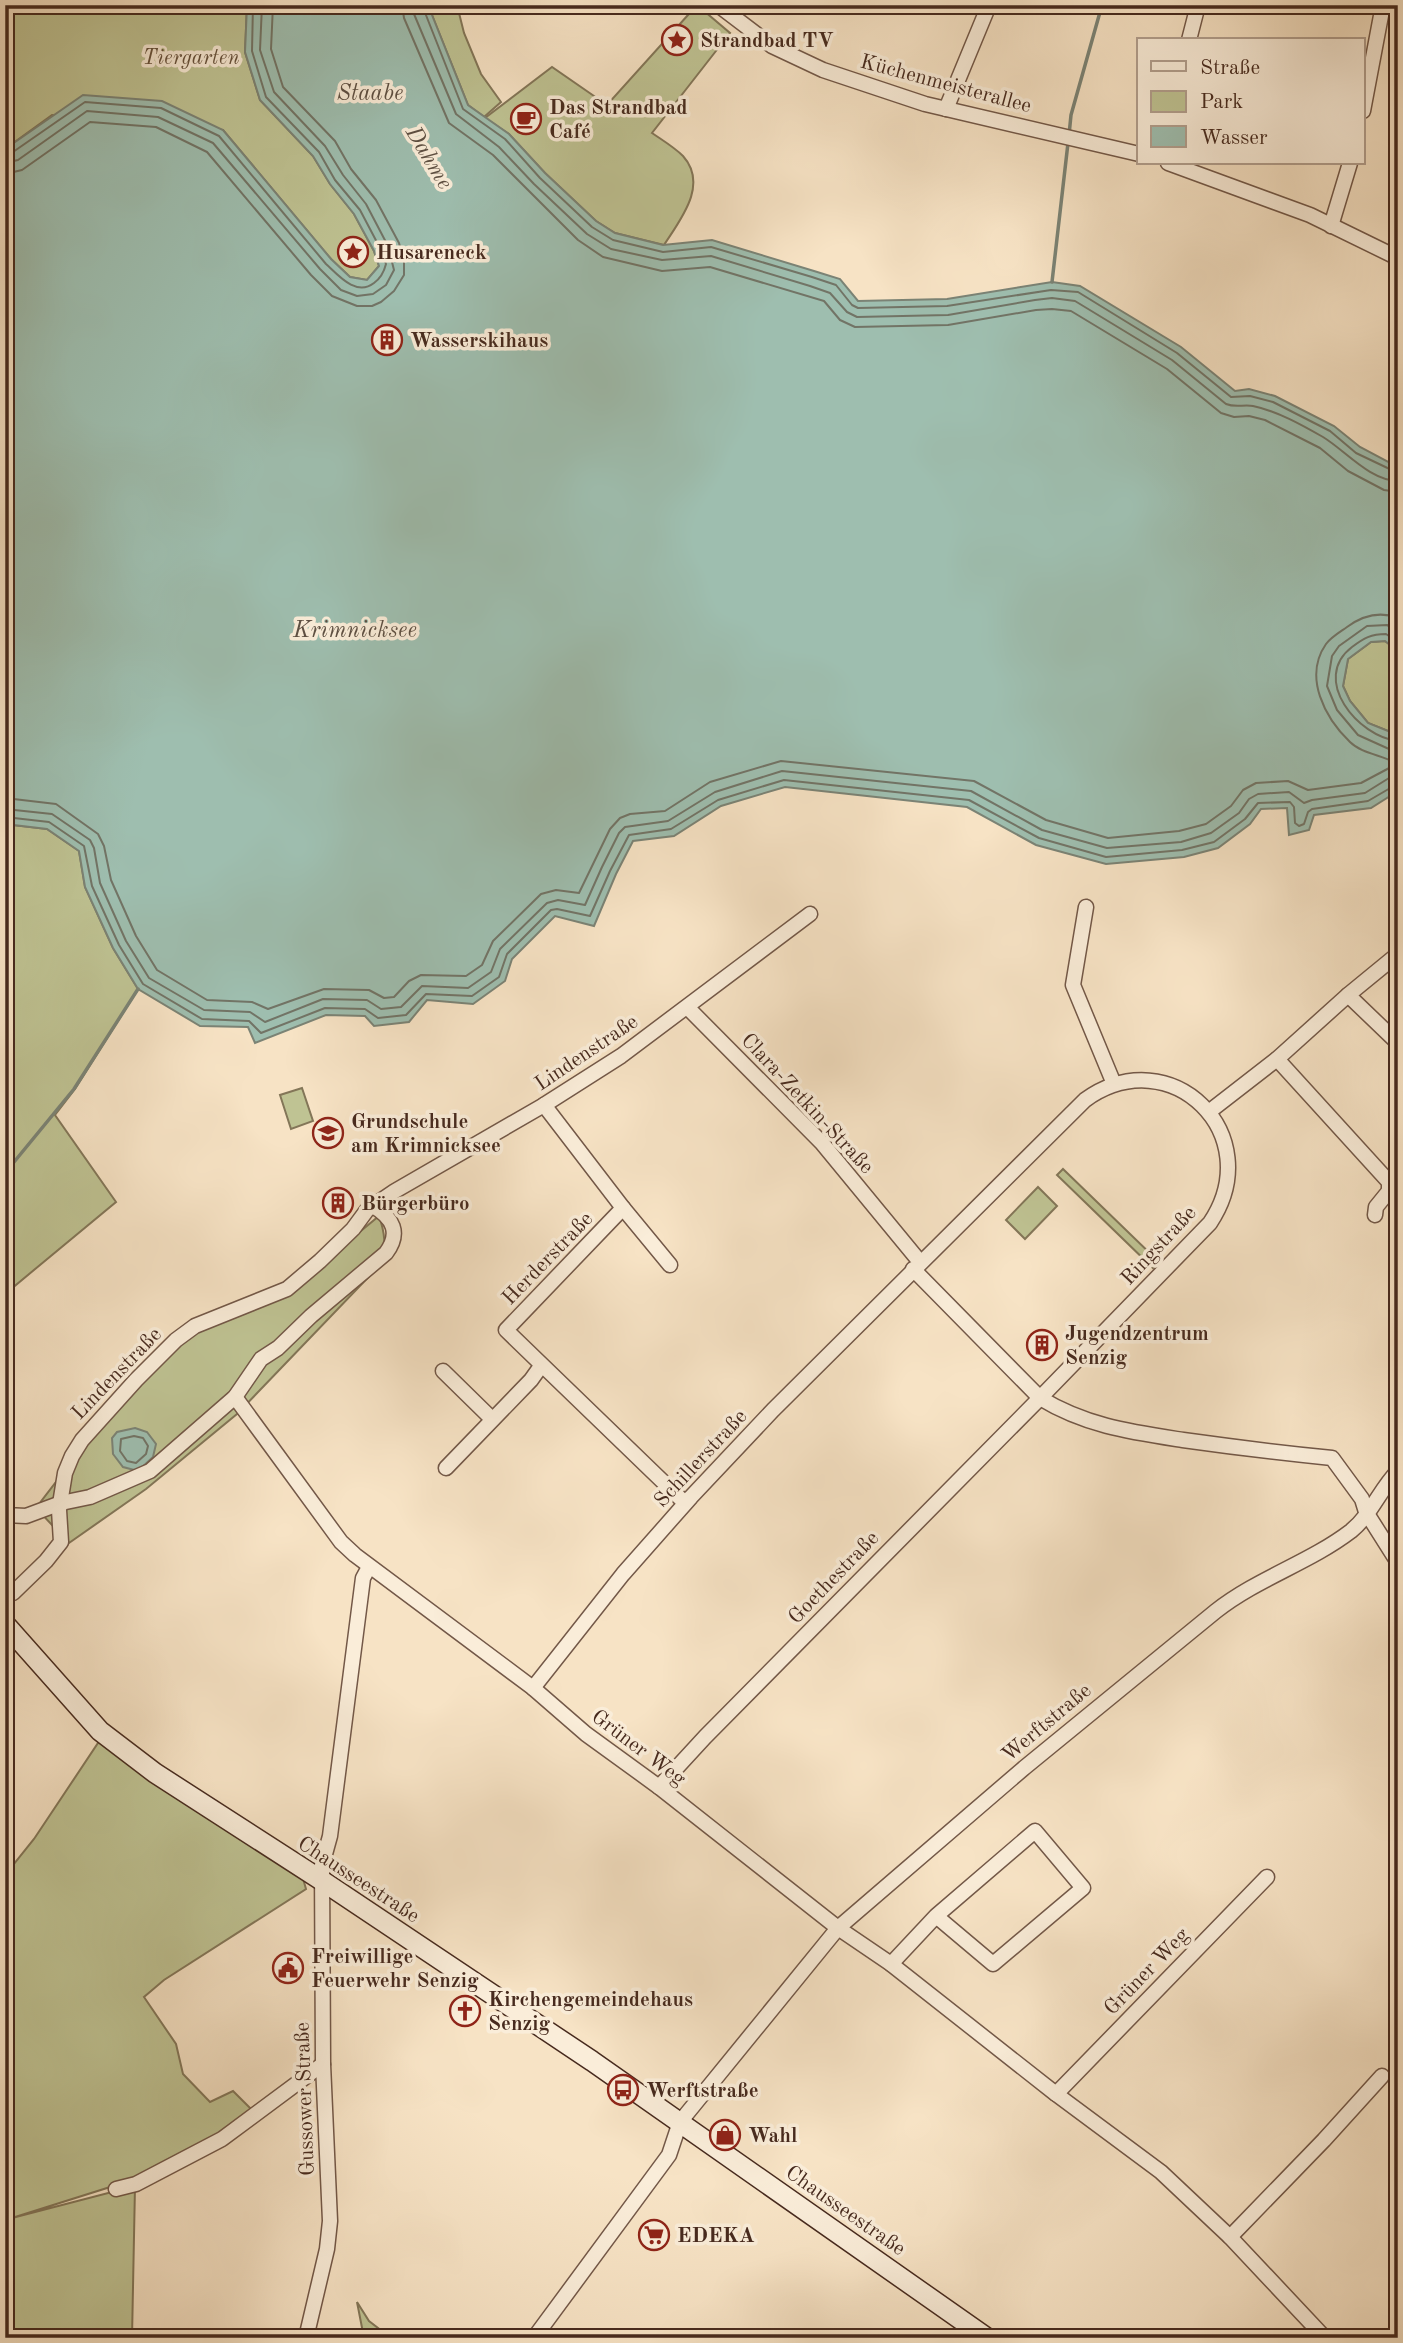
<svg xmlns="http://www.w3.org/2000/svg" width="1403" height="2343" font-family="'Old Standard TT',serif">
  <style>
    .green { fill: #bfc393; stroke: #837658; stroke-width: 2 }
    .water { fill: #9ebeaf; stroke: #7b8375; stroke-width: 2 }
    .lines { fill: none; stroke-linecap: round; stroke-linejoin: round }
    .shore { stroke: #727466; stroke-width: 2 }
    .stream { stroke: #7b8375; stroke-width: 3.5 }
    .street-casing { stroke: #735848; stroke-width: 17 }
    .secondary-casing { stroke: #472a1e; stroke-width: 22 }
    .street { stroke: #faedd9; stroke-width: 14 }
    .secondary { stroke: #faedd9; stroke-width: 19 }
    .labels { text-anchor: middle; stroke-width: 7; stroke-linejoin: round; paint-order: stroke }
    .poi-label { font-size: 21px; font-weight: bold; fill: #472a1e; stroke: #faedd9; text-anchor: start }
    .park-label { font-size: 21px; font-style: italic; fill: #65503b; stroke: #faedd9 }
    .street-label { font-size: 21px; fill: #472a1e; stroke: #faedd9 }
    .water-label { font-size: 23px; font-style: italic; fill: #5d4f42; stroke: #faedd9 }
  </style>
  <rect width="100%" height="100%" fill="#f7e3c5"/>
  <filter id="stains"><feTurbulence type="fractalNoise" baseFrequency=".00286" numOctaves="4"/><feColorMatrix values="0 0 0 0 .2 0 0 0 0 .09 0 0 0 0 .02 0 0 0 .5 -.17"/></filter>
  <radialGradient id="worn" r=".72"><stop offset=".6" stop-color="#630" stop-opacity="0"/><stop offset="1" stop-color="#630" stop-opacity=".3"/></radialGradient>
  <g class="green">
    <path d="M 5,5 L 247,5 L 245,52 L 260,100 L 313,156 L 330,184 L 354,214 L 374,251 L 379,266 L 367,280 L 350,277 L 331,259 L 223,130 L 52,115 L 5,149 Z"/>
    <path d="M 428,5 L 457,5 L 464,33 L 481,74 L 501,102 L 484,117 L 468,105 Z"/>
    <path d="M 697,5 L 730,33 L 652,133 C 662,140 674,147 683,156 C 709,185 680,220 664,245 L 615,233 L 596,221 L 545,173 L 509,134 L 485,118 L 552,67 L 607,105 Z"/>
    <path d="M 1385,641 L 1398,651 L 1398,735 L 1368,723 L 1350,701 L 1343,686 L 1348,659 L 1371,642 Z"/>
    <path d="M 5,824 L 47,829 L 79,851 L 85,887 L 113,948 L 138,989 L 75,1089 L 55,1115 L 116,1202 L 5,1294 Z"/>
    <path d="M 302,1088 L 313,1121 L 291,1129 L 280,1095 Z"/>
    <path d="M 1063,1169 L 1159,1262 L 1153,1268 L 1057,1175 Z"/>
    <path d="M 1038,1187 L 1057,1206 L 1025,1239 L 1006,1220 Z"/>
    <path d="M 379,1216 C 385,1233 386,1246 382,1263 L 237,1414 L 146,1489 L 69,1543 L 36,1508 L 89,1439 L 190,1332 L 287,1292 Z"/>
    <path d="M 100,1740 L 302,1875 L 306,1889 L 164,1980 L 144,1997 L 176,2044 L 183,2074 L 210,2102 L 233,2091 L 251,2109 L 220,2133 L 145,2176 L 12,2218 L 135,2186 L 132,2338 L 5,2338 L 5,1875 L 34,1839 Z"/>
    <path d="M 357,2302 L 369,2321 L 391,2338 L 364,2338 Z"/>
  </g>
  <g class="water">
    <path d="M 247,5 L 428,5 L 468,105 L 509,134 L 545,173 L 596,221 L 615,233 L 663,245 L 712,240 L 814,271 L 840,279 L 858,301 L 947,299 L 1052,282 L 1080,286 L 1181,347 L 1235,391 L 1249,389 L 1275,396 L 1334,426 L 1360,447 L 1398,467 L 1398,651 L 1385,641 L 1371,642 L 1348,659 L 1343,686 L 1350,701 L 1368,723 L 1398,735 L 1398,791 L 1371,808 L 1314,815 L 1309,830 L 1289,835 L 1287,808 L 1261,809 L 1250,824 L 1218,848 L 1184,857 L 1106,864 L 1036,845 L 967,807 L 785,787 L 721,806 L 674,836 L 633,841 L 616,874 L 594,926 L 555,916 L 512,959 L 505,981 L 473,1004 L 427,1000 L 409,1022 L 374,1026 L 365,1016 L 326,1015 L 255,1043 L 248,1027 L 200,1026 L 138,989 L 113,948 L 85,887 L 79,851 L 47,829 L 5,824 L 5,149 L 83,95 L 162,101 L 223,130 L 331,259 L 350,277 L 367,280 L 379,266 L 374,251 L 354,214 L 330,184 L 313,156 L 260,100 L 245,52 Z"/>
    <path d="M 135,1428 L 147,1432 L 156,1444 L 153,1457 L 138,1471 L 123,1467 L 113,1454 L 112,1438 L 117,1432 Z"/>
    <path d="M 1398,1871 L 1398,1950 L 1390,1939 Z"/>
  </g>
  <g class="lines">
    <g class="shore">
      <path d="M 402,5 L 404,18 L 449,123 L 493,155 L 578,240 L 603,257 L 662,271 L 710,267 L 824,301 L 840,320 L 855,327 L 948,325 L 1036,310 L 1052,309 L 1071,311 L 1167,369 L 1221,413 L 1234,417 L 1249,416 L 1265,420 L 1320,448 L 1348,471 L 1384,490 L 1398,492"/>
      <path d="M 413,5 L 414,14 L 456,114 L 499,147 L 534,184 L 587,234 L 611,249 L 662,260 L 711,256 L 810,286 L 830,293 L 847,312 L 857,317 L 948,315 L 1035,300 L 1052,298 L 1075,301 L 1172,360 L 1226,404 C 1236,408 1244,404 1253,406 C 1277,411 1302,425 1323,437 C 1346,451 1369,480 1398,481"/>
      <path d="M 422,5 L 463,109 L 505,139 L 540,178 L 592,227 L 613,240 L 663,252 L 711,247 L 812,277 L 836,285 L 852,305 L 858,308 L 947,306 L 1051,290 L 1078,292 L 1177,353 L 1231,397 L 1250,396 L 1273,402 L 1330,431 L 1356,453 L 1398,473"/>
      <path d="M 5,155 L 13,152 L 85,102 L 161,108 L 219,136 L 326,264 C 338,275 356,297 374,283 C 381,278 384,272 386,264 L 380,248 L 360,210 L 335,180 L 319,152 L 266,97 L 252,51 L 253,5"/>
      <path d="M 5,163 L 18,160 L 87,111 L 158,117 L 213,143 L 320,269 L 341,290 L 357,296 L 373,294 L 386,285 L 394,270 L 388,246 L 366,204 L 343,175 L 325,146 L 274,92 L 260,50 L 262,5"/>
      <path d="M 5,174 L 22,170 L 90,122 L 156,127 L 207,152 L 311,275 L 332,296 L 357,306 L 372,306 L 381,302 L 394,291 L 404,275 L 404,261 L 399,243 L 376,200 L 351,169 L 335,141 L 283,87 L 271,49 L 273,5"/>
      <path d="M 1398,631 L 1387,625 L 1367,626 L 1339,646 L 1332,656 L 1327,686 L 1337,710 L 1358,735 L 1389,749 L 1398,750"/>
      <path d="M 1398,642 L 1386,634 C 1371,634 1364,638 1352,647 C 1310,679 1358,737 1398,741"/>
      <path d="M 5,798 L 56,804 L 98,834 L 104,846 L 111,880 L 136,936 L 157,970 L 207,1000 L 252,1002 L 268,1009 L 324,989 L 369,990 L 384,998 L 394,997 L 409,981 L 421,975 L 466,976 L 482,965 L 493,941 L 541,894 L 556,890 L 579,893 L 610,829 L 620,818 L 630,814 L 665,811 L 710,782 L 781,761 L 974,781 L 1046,820 L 1108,838 L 1179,831 L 1206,824 L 1231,806 L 1243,790 L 1256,783 L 1288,781 L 1308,790 L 1361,783 L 1393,766 L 1394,762 C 1381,755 1361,753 1350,742 C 1325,718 1303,677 1326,644 C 1331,637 1340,632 1347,627 C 1362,616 1380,611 1398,618"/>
      <path d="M 5,809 L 52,814 L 90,840 L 94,848 L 100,883 L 126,941 L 149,978 L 204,1010 L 250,1012 L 265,1022 L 323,999 L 367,1000 L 381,1009 L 401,1007 L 422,986 L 468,988 L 491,972 L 500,949 L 547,903 L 558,900 L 585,905 L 602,867 L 619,833 L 625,827 L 668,821 L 715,792 L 782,771 L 971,791 L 1042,830 L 1107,848 L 1181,842 L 1211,833 L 1239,813 L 1249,799 L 1258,794 L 1289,792 L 1304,803 L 1312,800 L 1365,793 L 1389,778 L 1398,777"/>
      <path d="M 5,817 L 49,822 L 84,846 L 92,886 L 119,945 L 143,984 L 202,1019 L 249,1021 L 261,1033 L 325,1008 L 365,1009 L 378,1018 L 406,1015 L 426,994 L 472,996 L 499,977 L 507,954 L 551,910 L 557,909 L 590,916 L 610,871 L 629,835 L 671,829 L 718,800 L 784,780 L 969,800 L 1039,838 L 1106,857 L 1182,850 L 1214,842 L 1245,819 L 1258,803 L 1290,802 L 1294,807 L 1295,823 L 1299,826 L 1304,824 L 1308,812 L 1312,809 L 1368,801 L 1392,787 L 1398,786"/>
      <path d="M 134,1436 L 143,1438 L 148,1446 L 146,1454 L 136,1463 L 127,1461 L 120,1451 L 121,1439 Z"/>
    </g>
    <g class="stream">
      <path d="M 1069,135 L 1071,115 L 1102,5"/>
      <path d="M 1052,282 L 1068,143"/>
      <path d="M 5,1173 L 74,1089 L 138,989"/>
    </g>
    <g class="street-casing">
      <g id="street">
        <path d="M 718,5 L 772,46 L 823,70 L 925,104 L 1139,154"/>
        <path d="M 1189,40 L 1198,5"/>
        <path d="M 946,109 L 989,5"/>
        <path d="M 1363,111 L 1383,5"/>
        <path d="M 1168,163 L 1310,215 L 1398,258"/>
        <path d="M 1331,226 L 1350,163"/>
        <path d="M 1086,907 L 1073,985 L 1114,1084"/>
        <path d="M 1348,995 L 1398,1043"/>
        <path d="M 688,1008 L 822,1143 L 920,1262"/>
        <path d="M 1277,1059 L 1389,1182 L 1389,1191 L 1376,1207 L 1375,1215"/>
        <path d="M 544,1105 L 623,1208 L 670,1265"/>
        <path d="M 1210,1111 L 1277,1059 L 1348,995 L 1398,954"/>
        <path d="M 623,1208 L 506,1330 L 685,1503"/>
        <path d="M 913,1269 L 1040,1398 C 1086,1426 1131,1432 1183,1440 C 1233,1447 1282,1453 1332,1458 L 1362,1499 L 1366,1512 L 1397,1561"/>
        <path d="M 443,1371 L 492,1419"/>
        <path d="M 235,1397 L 341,1542 L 355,1555 L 533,1688 L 586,1734 L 659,1787 L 838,1928 L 891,1964 L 1056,2094 L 1161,2172 L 1230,2237 L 1325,2338"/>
        <path d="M 446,1468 L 531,1380 L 541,1366"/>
        <path d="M 5,1515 L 26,1516 L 61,1503 L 90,1497 L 150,1471 L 235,1397 L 261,1359 L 278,1348 L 311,1316 L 386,1253 C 401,1233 393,1218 373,1206"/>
        <path d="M 13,1593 L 46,1561 L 61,1542 L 59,1510 L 65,1473 L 72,1456 L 82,1440 L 136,1380 L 176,1340 L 195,1326 L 287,1289 L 320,1261 L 353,1229 L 367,1210 L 395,1191 L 544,1105 L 621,1056 L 810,914"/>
        <path d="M 533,1688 L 623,1574 L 691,1497 L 773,1410 L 1085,1100 C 1171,1038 1269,1135 1210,1223 L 1040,1398 L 705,1737 L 659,1787"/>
        <path d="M 891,1964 L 936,1916 L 993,1964 L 1083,1888 L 1035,1831 L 936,1916"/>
        <path d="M 1056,2094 L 1267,1877"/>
        <path d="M 116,2189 L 136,2184 L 222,2139 L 323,2064"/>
        <path d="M 1230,2237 L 1324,2140 L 1382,2076"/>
        <path d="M 306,2338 L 327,2249 L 330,2221 L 323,2064 L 322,1865 L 330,1836 L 363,1578 L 369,1567"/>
        <path d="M 534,2338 L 669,2155 L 680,2122 L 838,1928 L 1024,1768 L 1216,1611 C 1258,1578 1309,1563 1351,1531 C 1371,1515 1380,1489 1398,1471"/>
      </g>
    </g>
    <g class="secondary-casing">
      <path id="secondary" d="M 5,1624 L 100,1731 L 155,1773 L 321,1880 L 592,2061 L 987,2338"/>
    </g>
    <use href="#street" class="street"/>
    <use href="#secondary" class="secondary"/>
  </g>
  <defs>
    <g id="sight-ring" transform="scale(1.575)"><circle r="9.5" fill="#faedd9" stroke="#8f2418" stroke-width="1.5"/><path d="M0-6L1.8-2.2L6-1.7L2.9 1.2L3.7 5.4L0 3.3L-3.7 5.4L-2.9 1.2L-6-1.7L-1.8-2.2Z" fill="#8f2418"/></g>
    <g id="cafe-ring" transform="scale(1.575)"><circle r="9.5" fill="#faedd9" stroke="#8f2418" stroke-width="1.5"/><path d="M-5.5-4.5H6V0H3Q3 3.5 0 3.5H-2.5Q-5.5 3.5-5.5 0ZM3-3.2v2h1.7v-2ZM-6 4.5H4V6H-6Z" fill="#8f2418"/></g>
    <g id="building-ring" transform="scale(1.575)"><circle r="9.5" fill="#faedd9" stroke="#8f2418" stroke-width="1.5"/><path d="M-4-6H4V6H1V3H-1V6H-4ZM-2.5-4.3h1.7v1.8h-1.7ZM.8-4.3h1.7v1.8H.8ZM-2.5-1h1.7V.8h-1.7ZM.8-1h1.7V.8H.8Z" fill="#8f2418"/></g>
    <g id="school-ring" transform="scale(1.575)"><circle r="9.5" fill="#faedd9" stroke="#8f2418" stroke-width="1.5"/><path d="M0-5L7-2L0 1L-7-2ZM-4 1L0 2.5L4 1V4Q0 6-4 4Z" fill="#8f2418"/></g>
    <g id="civic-ring" transform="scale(1.575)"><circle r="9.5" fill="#faedd9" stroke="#8f2418" stroke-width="1.5"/><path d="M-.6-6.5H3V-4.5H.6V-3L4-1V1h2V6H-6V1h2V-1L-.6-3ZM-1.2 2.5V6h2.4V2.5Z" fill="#8f2418"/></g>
    <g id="church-ring" transform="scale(1.575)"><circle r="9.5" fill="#faedd9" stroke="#8f2418" stroke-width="1.5"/><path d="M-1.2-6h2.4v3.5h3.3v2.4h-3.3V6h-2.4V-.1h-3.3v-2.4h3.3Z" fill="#8f2418"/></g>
    <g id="bus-ring" transform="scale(1.575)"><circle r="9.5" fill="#faedd9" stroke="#8f2418" stroke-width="1.5"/><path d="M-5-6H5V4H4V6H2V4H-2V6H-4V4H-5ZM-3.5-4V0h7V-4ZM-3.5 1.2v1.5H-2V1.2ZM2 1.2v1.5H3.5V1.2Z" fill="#8f2418"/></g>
    <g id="shop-ring" transform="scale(1.575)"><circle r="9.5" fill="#faedd9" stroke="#8f2418" stroke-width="1.5"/><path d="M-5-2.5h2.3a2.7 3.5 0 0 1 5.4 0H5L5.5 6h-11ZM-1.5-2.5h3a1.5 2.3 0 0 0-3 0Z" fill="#8f2418"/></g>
    <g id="supermarket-ring" transform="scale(1.575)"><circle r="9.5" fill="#faedd9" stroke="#8f2418" stroke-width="1.5"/><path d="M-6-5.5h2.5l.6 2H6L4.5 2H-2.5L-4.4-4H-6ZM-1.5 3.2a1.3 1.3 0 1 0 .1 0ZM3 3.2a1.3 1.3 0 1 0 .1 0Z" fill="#8f2418"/></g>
  </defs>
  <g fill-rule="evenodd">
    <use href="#sight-ring" x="677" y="40"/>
    <use href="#cafe-ring" x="526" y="119"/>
    <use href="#sight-ring" x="353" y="252"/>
    <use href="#building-ring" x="387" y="340"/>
    <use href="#school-ring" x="328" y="1133"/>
    <use href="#building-ring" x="338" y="1203"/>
    <use href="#building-ring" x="1042" y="1345"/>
    <use href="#civic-ring" x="288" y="1968"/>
    <use href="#church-ring" x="465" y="2011"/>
    <use href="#bus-ring" x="623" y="2090"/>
    <use href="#shop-ring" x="725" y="2135"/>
    <use href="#supermarket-ring" x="654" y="2235"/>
  </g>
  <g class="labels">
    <g class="poi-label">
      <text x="700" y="47">Strandbad TV</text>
      <text x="549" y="114">Das Strandbad<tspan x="549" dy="24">Café</tspan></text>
      <text x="376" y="259">Husareneck</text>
      <text x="410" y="347">Wasserskihaus</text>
      <text x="351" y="1128">Grundschule<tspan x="351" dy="24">am Krimnicksee</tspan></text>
      <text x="361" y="1210">Bürgerbüro</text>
      <text x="1065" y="1340">Jugendzentrum<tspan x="1065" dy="24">Senzig</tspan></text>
      <text x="311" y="1963">Freiwillige<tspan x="311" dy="24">Feuerwehr Senzig</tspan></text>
      <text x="488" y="2006">Kirchengemeindehaus<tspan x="488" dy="24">Senzig</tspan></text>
      <text x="646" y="2097">Werftstraße</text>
      <text x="748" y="2142">Wahl</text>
      <text x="677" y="2242">EDEKA</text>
    </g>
    <g class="park-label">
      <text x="191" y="64">Tiergarten</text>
    </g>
    <g class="street-label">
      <text transform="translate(946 83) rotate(15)" y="7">Küchenmeisterallee</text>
      <text transform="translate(586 1052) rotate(-34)" y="7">Lindenstraße</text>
      <text transform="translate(808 1103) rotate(47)" y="7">Clara-Zetkin-Straße</text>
      <text transform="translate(1158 1245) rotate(-47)" y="7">Ringstraße</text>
      <text transform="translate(547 1258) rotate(-46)" y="7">Herderstraße</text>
      <text transform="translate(116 1373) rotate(-46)" y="7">Lindenstraße</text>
      <text transform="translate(700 1458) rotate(-47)" y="7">Schillerstraße</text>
      <text transform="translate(833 1577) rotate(-46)" y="7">Goethestraße</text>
      <text transform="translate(1046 1722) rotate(-40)" y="7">Werftstraße</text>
      <text transform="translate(639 1747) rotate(37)" y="7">Grüner Weg</text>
      <text transform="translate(359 1879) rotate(33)" y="7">Chausseestraße</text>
      <text transform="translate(1146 1971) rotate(-46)" y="7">Grüner Weg</text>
      <text transform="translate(304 2099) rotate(-92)" y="7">Gussower Straße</text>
      <text transform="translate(846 2210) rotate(35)" y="7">Chausseestraße</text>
    </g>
    <g class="water-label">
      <text x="370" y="100">Staabe</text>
      <text transform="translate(430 157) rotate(59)" y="8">Dahme</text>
      <text x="355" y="637">Krimnicksee</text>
    </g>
  </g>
  <rect width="1403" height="2343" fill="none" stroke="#f7e3c5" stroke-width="28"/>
  <rect x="7" y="7" width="1389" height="2329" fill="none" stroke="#472a1e" stroke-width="3.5"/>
  <rect x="14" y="14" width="1375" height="2315" fill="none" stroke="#472a1e" stroke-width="2"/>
  <rect x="1137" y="38" width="228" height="126" fill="#faedd9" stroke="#b29f8e" stroke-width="2"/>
  <rect x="1151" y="61" width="35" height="10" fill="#faedd9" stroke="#b29f8e" stroke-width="2"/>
  <text x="1200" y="74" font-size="21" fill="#472a1e">Straße</text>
  <rect x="1151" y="91" width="35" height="21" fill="#bfc393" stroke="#b29f8e" stroke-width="2"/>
  <text x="1200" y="108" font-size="21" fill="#472a1e">Park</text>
  <rect x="1151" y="126" width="35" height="21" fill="#9ebeaf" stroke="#b29f8e" stroke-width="2"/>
  <text x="1200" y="144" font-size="21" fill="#472a1e">Wasser</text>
  <rect width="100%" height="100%" filter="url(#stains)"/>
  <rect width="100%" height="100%" fill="url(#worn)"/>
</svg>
